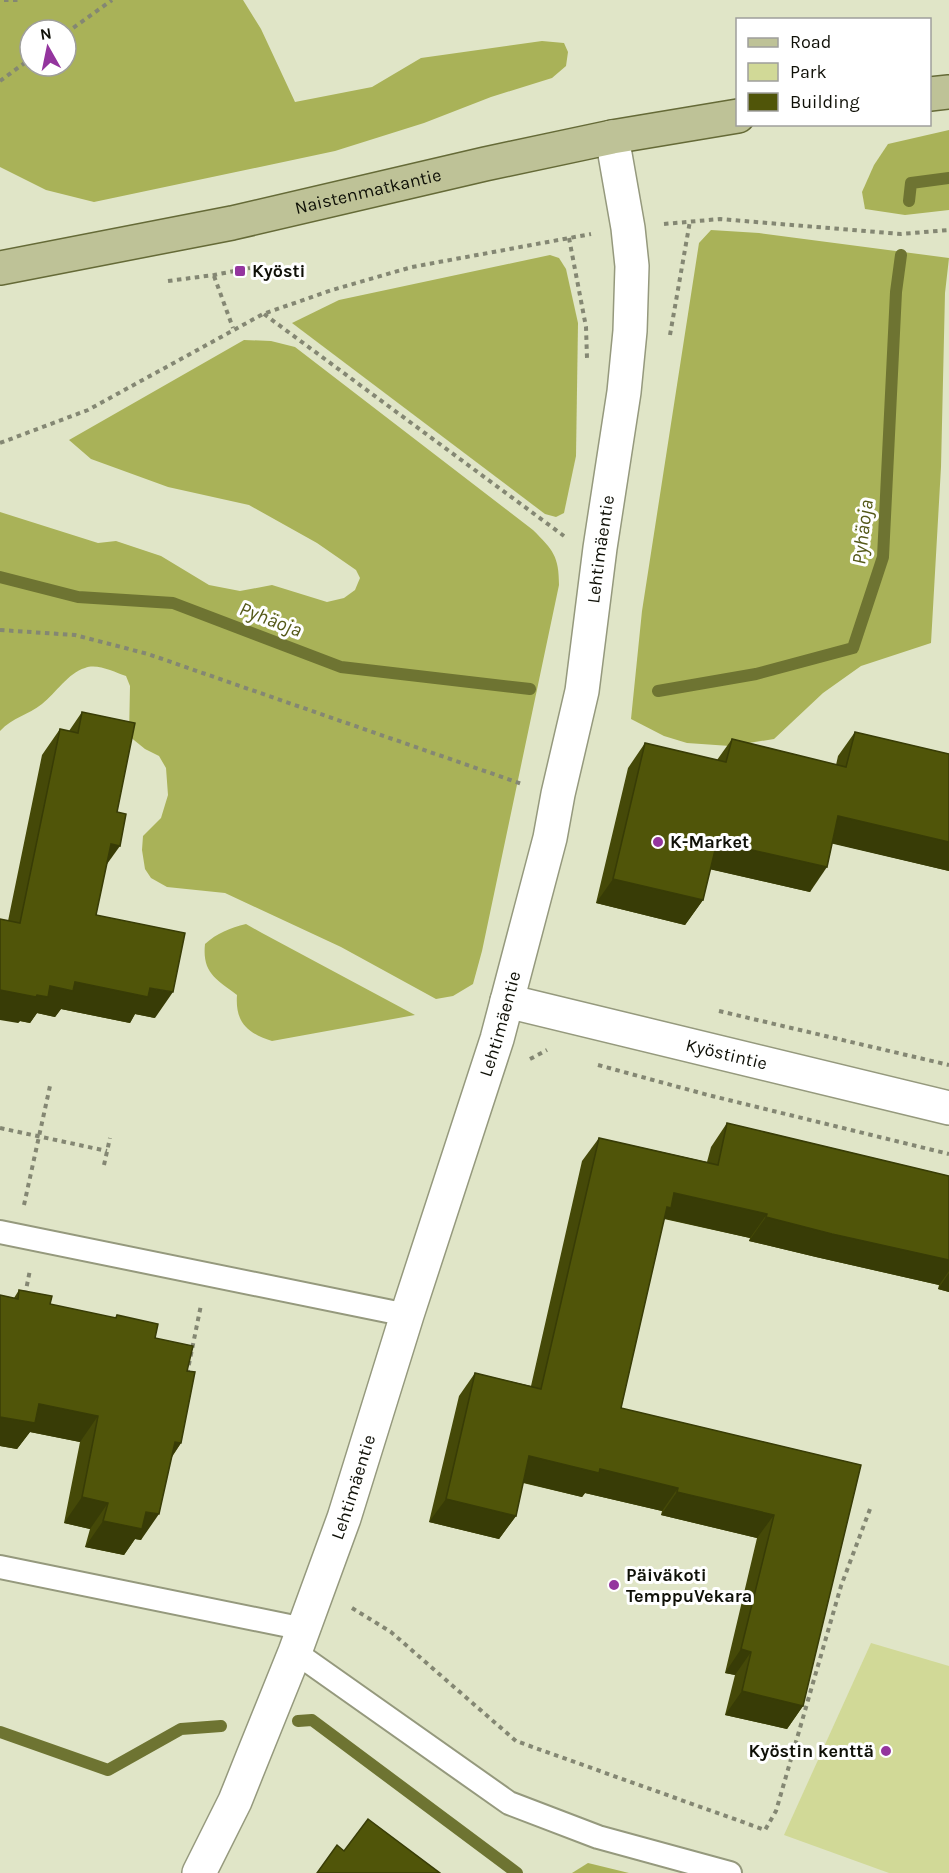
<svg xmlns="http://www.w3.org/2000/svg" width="949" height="1873" font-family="Karla,sans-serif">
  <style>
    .green { fill: #d1d997 }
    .forest { fill: #a9b258; fill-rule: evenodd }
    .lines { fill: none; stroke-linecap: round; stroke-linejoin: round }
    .stream { stroke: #6e7432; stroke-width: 12 }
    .lane-casing { stroke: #95997d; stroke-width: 26 }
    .street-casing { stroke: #95997d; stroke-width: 36 }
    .secondary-casing { stroke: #95997d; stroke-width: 36 }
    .primary-casing { stroke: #656a37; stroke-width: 36 }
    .path { stroke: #848773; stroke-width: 4; stroke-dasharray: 4.5 4.5; stroke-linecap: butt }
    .lane { stroke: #fff; stroke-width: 22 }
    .street { stroke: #fff; stroke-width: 33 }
    .secondary { stroke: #fff; stroke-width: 33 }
    .primary { stroke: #bec297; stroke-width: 33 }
    .wall { fill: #454908 }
    .shaded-wall { fill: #383c06 }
    .building { fill: #505509; stroke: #383c06; stroke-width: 1.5 }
    .poi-dot { fill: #94359e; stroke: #fff; stroke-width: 2 }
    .labels { text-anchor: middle; stroke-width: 6; stroke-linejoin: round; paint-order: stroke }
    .street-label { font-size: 18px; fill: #0f1007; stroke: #fff }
    .poi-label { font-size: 18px; font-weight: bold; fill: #0f1007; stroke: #fff; text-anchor: start }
    .water-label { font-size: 20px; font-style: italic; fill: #545918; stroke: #fff }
  </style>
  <rect width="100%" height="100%" fill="#e0e5c7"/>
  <path class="green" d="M 871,1643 L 949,1666 L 949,1873 L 889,1873 L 784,1835 Z"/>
  <g class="forest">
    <path d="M 0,0 L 243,0 L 261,29 L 295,102 L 372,87 L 421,58 L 542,41 L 564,43 L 568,52 L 566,66 L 552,78 L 491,97 L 424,123 L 335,151 L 94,202 L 46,190 L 0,167 ZM 30,30 L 66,30 L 66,66 L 30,66 Z"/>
    <path d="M 949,130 L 949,210 L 905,215 L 865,209 L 862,192 L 874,165 L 888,144 Z"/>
    <path d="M 711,230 L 759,233 L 949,258 L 945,293 L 941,467 L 931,643 L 861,666 L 823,693 L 774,739 L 730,746 L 687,743 L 664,736 L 631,719 L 642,611 L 699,243 Z"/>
    <path d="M 550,255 L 559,258 L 566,269 L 578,323 L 576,456 L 564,513 L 556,517 L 545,514 L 292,323 L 339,300 Z"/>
    <path d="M 244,340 L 271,341 L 295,347 L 533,530 C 553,550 559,556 559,585 L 482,951 L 473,984 L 453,996 L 436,999 L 341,947 L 225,893 L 167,887 L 151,878 L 145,869 L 142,850 L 143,836 L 161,818 L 168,795 L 166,768 L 159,756 L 145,749 L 129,736 L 130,686 L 126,676 C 114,672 97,663 85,668 C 68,673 56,693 42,704 C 28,715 13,717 0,731 L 0,512 L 98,543 L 116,541 L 161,556 L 209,585 L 240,591 L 272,585 L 327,602 L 344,598 L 355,590 L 360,578 L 356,570 L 317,543 L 249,505 L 168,487 L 91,459 L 69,440 Z"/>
    <path d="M 246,924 L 262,933 L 415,1015 L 272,1041 C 247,1033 235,1022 237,995 C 216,979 202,973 205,944 C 217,933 230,928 246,924 Z"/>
    <path d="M 588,1863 L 629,1873 L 572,1873 Z"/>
  </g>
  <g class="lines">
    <g class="stream">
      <path d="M 909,201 L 911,183 L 949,178"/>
      <path d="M 0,577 L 78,597 L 173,603 L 341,667 L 530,689"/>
      <path d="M 658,691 L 756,674 L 853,648 L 883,557 L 896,292 L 901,255"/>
      <path d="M 298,1721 L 312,1720 L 517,1873"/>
      <path d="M 0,1732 L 108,1770 L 181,1729 L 221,1726"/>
    </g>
    <g class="lane-casing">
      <g id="lane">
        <path d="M 0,1232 L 407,1315"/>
        <path d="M 0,1567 L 304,1629"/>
        <path d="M 295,1652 L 509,1803 L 598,1837 L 730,1873"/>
      </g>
    </g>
    <g class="street-casing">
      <g id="street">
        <path id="s1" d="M 507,1001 L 949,1108"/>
      </g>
    </g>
    <g class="secondary-casing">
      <g id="secondary">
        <path id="s2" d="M 199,1873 L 235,1801 L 253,1756 L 295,1652 L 344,1518 L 407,1315 L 497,1039 L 550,838 L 558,794 L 582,691 L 600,548 L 624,392 L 630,331 L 632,266 L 628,228 L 612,137"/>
      </g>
    </g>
    <g class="primary-casing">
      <g id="primary">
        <path d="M 930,94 L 949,92"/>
        <path id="s3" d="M 0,268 L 232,223 L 485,164 L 612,137 L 738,116"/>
      </g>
    </g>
    <g class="path">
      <path d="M 4,0 L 21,0"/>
      <path d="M 66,33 L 112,0"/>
      <path d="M 0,81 L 30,59"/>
      <path d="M 664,224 L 720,219 L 901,234 L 949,230"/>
      <path d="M 569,238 L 586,327 L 587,358"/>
      <path d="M 214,276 L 233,328"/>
      <path d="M 168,281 L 214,275 L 250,268"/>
      <path d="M 264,314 L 564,536"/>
      <path d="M 670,335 L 690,221"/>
      <path d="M 0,443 L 88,410 L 263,314 L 332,290 L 412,267 L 591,234"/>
      <path d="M 0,630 L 75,635 L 148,654 L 522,784"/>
      <path d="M 719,1011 L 949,1065"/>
      <path d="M 530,1059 L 547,1050"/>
      <path d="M 598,1065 L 708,1095 L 949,1154"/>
      <path d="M 0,1128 L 107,1151"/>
      <path d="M 104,1165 L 110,1138"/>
      <path d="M 24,1205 L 50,1086"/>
      <path d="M 25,1295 L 30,1270"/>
      <path d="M 187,1374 L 201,1305"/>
      <path d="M 352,1608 L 391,1632 L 516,1741 L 765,1830 L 776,1811 L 841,1586 L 870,1509"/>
    </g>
    <use href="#lane" class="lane"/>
    <use href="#street" class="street"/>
    <use href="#secondary" class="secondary"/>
    <use href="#primary" class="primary"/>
  </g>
  <g class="wall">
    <path d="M 82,712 L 106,865 L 96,915 L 155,1018 L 135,1014 L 130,1023 L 61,1009 L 55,1017 L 37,1013 L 30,1023 L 20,1021 L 18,1023 L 8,921 L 42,755 L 60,729 L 69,731 Z"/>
    <path d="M 855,732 L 949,754 L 949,871 L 832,843 L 810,892 L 710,869 L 703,900 L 685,925 L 596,903 L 628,768 L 645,743 L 717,760 L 732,739 L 836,765 L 838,756 Z"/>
    <path d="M 727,1123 L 949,1176 L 949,1292 L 938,1289 L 939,1285 L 816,1257 L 749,1241 L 750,1238 L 664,1219 L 621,1408 L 861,1465 L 803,1706 L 787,1729 L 725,1715 L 735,1675 L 725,1673 L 757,1538 L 661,1515 L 662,1511 L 585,1493 L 582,1497 L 523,1483 L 516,1516 L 499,1539 L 429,1522 L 459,1396 L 475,1373 L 531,1386 L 582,1161 L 599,1138 L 707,1162 L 711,1147 Z"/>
    <path d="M 19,1290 L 50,1304 L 115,1318 L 117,1315 L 155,1338 L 187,1371 L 181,1443 L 172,1457 L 141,1540 L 135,1539 L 124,1555 L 85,1547 L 90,1529 L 64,1523 L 80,1442 L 30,1432 L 17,1449 L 0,1446 L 0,1295 L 14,1298 Z"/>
  </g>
  <g class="shaded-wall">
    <path d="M 838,816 L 949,842 L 949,871 L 821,841 Z"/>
    <path d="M 717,842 L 827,867 L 810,892 L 700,867 Z"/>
    <path d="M 111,844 L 120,846 L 102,871 Z"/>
    <path d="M 613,879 L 703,900 L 685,925 L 596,903 Z"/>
    <path d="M 75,982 L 150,988 L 173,992 L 155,1018 L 135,1014 L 130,1023 L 61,1009 L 55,1017 L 37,1013 L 30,1023 L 20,1021 L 18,1023 L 0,1020 L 0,990 L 37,995 L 50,986 Z"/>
    <path d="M 674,1193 L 767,1214 L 750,1238 L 658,1217 Z"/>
    <path d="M 766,1217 L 949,1260 L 949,1271 L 939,1285 L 816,1257 L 749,1241 Z"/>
    <path d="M 949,1273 L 949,1292 L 938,1289 Z"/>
    <path d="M 39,1404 L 98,1416 L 80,1442 L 30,1432 L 17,1449 L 0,1446 L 0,1417 Z"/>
    <path d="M 175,1442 L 181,1443 L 163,1469 Z"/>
    <path d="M 529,1456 L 600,1469 L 678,1488 L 662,1511 L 585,1493 L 582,1497 L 513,1480 Z"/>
    <path d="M 677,1492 L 774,1515 L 757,1538 L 661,1515 Z"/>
    <path d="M 82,1497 L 108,1503 L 90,1529 L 64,1523 Z"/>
    <path d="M 446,1499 L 516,1516 L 499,1539 L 429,1522 Z"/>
    <path d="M 146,1512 L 159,1514 L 141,1540 L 135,1539 L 124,1555 L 85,1547 L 103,1521 Z"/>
    <path d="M 741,1649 L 751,1652 L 735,1675 L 725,1673 Z"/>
    <path d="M 742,1691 L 803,1706 L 787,1729 L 725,1715 Z"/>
  </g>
  <g class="building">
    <path d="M 82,712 L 135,723 L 117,812 L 126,814 L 120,846 L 111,844 L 96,915 L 185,933 L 173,992 L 150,988 L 148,997 L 75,982 L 73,991 L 50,986 L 48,997 L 37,995 L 36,997 L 0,990 L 0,919 L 20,923 L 60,729 L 78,733 Z"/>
    <path d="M 855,732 L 949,754 L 949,842 L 838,816 L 827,867 L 717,842 L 703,900 L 613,879 L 645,743 L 726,762 L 732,739 L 846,767 Z"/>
    <path d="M 727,1123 L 949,1176 L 949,1260 L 832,1234 L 766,1217 L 767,1214 L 674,1193 L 671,1208 L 667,1207 L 621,1408 L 861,1465 L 803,1706 L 742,1691 L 751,1652 L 741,1649 L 774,1515 L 677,1492 L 678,1488 L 600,1469 L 599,1473 L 529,1456 L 516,1516 L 446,1499 L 475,1373 L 541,1389 L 599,1138 L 718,1165 Z"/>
    <path d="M 19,1290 L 52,1296 L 50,1304 L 116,1318 L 117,1315 L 158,1324 L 155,1338 L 193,1346 L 187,1371 L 195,1372 L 181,1443 L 175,1442 L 159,1514 L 146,1512 L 142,1529 L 103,1521 L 108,1503 L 82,1497 L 98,1416 L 39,1404 L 35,1423 L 0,1417 L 0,1295 L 18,1299 Z"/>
    <path d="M 368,1819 L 440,1873 L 317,1873 L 337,1845 L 344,1851 Z"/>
  </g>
  <g class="poi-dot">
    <rect x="234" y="265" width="12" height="12" rx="3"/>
    <circle cx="658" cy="842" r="6"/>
    <circle cx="614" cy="1585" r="6"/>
    <circle cx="886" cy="1751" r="6"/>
  </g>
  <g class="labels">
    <g class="street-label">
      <text dy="6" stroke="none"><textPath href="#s3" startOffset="376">Naistenmatkantie</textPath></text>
      <text dy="6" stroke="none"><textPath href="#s2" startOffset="1388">Lehtimäentie</textPath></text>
      <text dy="6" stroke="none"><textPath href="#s2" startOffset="902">Lehtimäentie</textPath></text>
      <text dy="6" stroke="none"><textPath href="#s1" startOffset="226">Kyöstintie</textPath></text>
      <text dy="6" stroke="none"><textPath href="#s2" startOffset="416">Lehtimäentie</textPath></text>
    </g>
    <g class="poi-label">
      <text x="252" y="277">Kyösti</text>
      <text x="670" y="848">K-Market</text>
      <text x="626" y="1581">Päiväkoti<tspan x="626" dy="21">TemppuVekara</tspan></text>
      <text x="874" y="1757" text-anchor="end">Kyöstin kenttä</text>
    </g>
    <g class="water-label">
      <text transform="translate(862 532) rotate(-83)" y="7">Pyhäoja</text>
      <text transform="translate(271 619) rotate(21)" y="7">Pyhäoja</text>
    </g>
  </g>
  <rect x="736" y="18" width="195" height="108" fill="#ffffff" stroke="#9f9f9c" stroke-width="1.5"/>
  <rect x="748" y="38" width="30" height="9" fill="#bec297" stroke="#9f9f9c" stroke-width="1.5"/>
  <text x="790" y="48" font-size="18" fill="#0f1007">Road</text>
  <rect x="748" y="63" width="30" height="18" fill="#d1d997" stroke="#9f9f9c" stroke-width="1.5"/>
  <text x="790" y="78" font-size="18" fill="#0f1007">Park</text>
  <rect x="748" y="93" width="30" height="18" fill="#505509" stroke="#9f9f9c" stroke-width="1.5"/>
  <text x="790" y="108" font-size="18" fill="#0f1007">Building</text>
  <g transform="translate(48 48) rotate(351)"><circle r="28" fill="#ffffff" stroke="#9f9f9c" stroke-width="1.5"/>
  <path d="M0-4.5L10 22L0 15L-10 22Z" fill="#94359e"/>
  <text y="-9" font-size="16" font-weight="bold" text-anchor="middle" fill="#0f1007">N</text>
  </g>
</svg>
